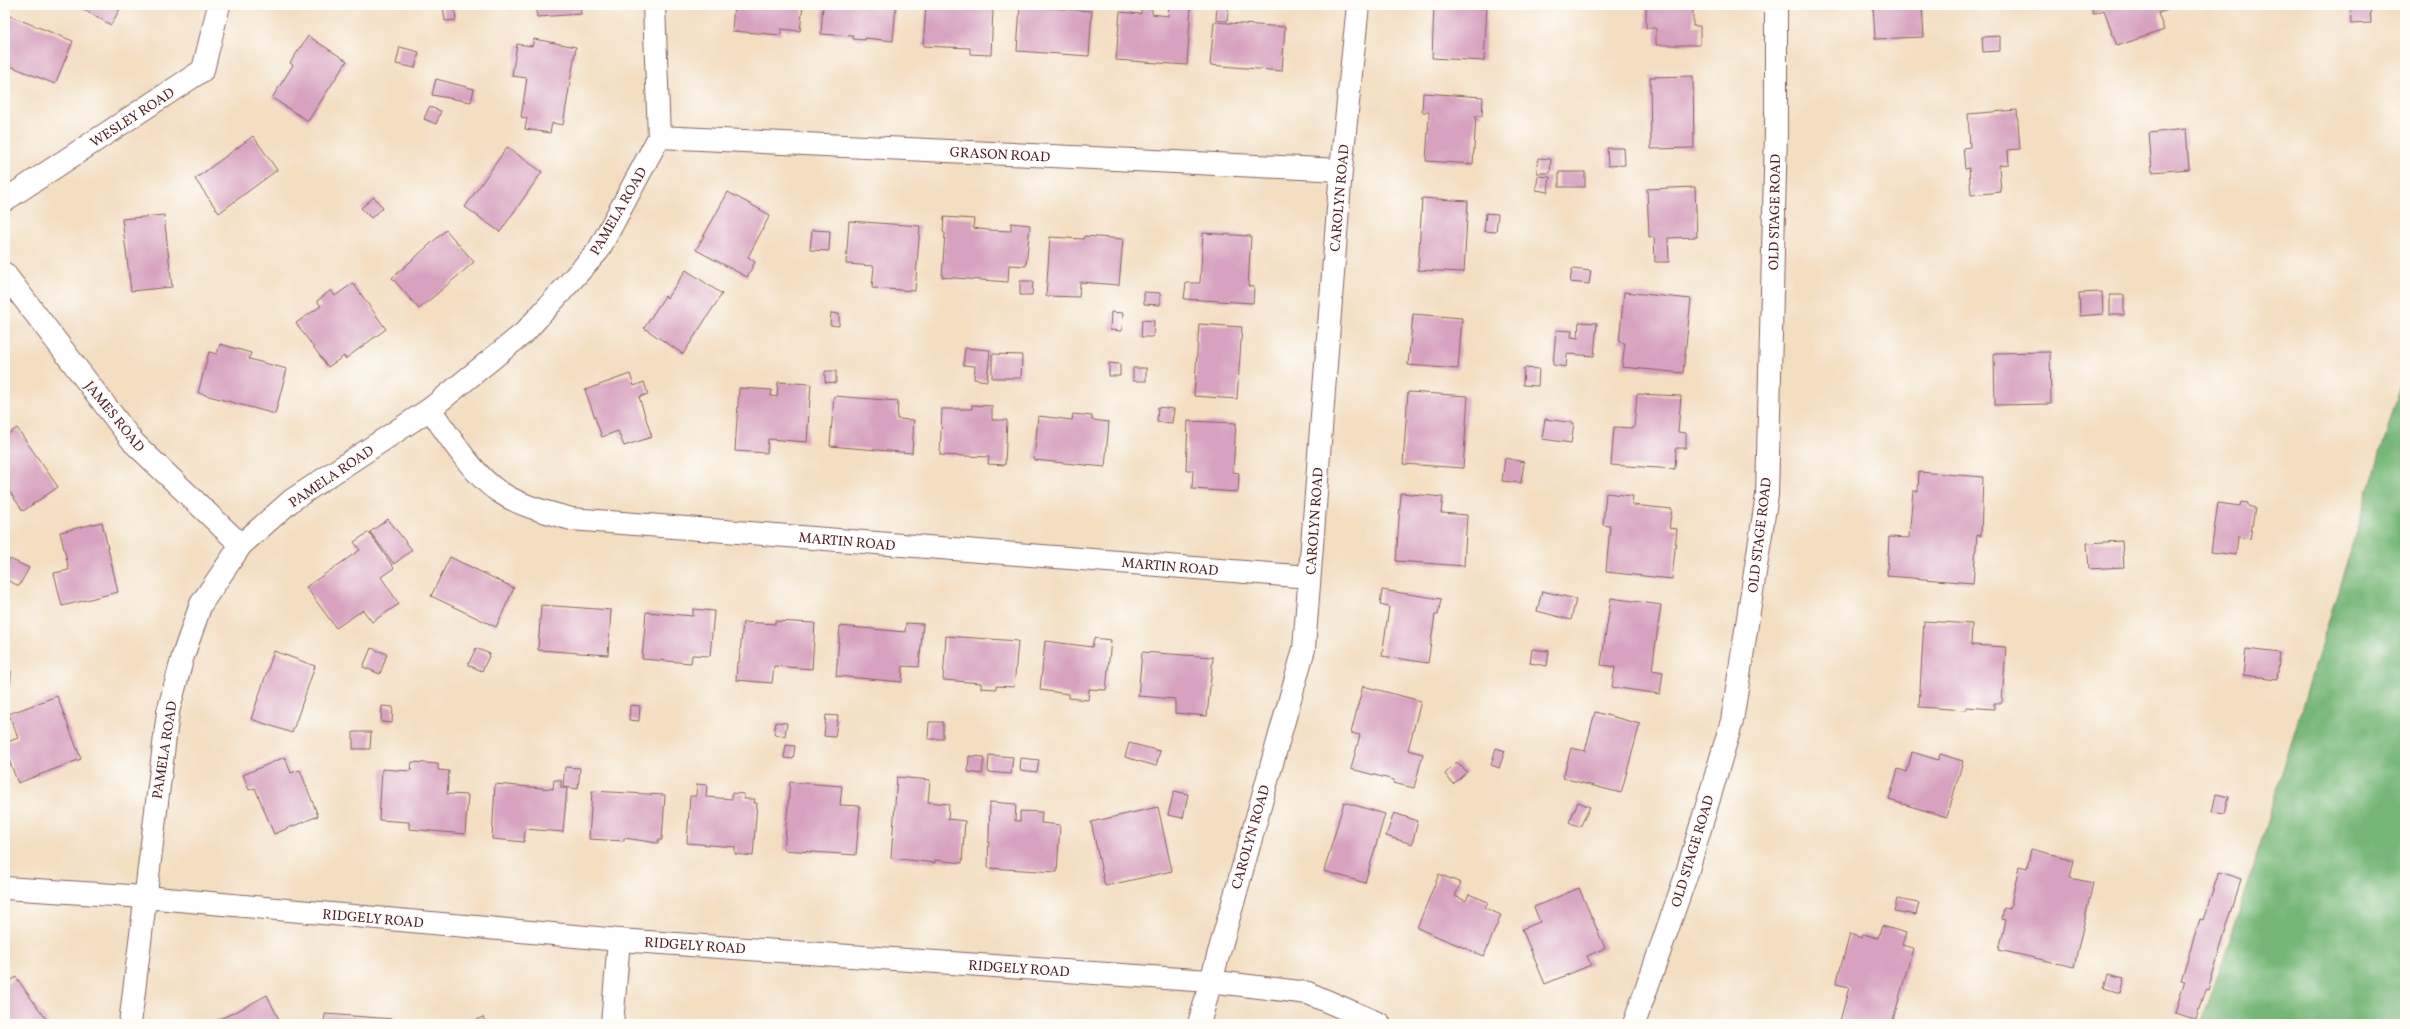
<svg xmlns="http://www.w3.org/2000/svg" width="2410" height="1029" font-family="Vollkorn,serif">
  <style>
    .forest { fill: #75b677; stroke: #606a51 }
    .building { fill: #d7a1bf }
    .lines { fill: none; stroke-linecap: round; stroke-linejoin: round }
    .minor-casing { stroke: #856260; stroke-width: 24 }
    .minor { stroke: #fff; stroke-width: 22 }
    .labels { text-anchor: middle; stroke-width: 3; stroke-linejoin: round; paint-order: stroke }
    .street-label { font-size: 14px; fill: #4a1f2b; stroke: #fdfcf7 }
  </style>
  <rect width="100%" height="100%" fill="#fdfcf7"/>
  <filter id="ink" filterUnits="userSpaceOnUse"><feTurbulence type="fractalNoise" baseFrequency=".025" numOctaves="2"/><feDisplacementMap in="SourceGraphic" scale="8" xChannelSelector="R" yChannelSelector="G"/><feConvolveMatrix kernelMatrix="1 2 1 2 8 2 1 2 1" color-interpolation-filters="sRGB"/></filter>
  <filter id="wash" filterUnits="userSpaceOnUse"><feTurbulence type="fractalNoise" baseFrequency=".012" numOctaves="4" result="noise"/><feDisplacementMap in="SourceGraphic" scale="16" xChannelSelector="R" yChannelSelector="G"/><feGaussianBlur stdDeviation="0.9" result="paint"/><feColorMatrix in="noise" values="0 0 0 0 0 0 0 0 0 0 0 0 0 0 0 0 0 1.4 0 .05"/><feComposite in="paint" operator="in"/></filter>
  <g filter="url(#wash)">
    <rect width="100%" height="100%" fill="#f3dec2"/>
    <path class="forest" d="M 2405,372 L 2405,1024 L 2201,1024 L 2239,913 Z"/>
    <g id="blocks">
      <g class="building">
        <path d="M 77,5 L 122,5 L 111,25 Z"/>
        <path d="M 454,5 L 456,20 L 445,21 L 443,6 Z"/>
        <path d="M 536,5 L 580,5 L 581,14 L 537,17 Z"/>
        <path d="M 734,5 L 803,5 L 800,31 L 781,29 L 781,35 L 732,31 Z"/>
        <path d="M 823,5 L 896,5 L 893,41 L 865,38 L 865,40 L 853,39 L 853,36 L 821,34 Z"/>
        <path d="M 926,5 L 974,5 L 974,9 L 993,10 L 991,55 L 970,54 L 970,48 L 923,46 Z"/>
        <path d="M 1169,5 L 1191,5 L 1187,65 L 1116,60 L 1120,12 L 1141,14 L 1141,8 L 1152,9 L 1152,14 L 1168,16 Z"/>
        <path d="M 1217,5 L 1229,5 L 1227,21 L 1216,20 Z"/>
        <path d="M 1434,5 L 1487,5 L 1484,61 L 1432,58 Z"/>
        <path d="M 1646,5 L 1693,5 L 1693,26 L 1700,26 L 1700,45 L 1656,45 L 1656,28 L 1646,28 Z"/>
        <path d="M 1873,5 L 1922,5 L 1924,37 L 1875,39 Z"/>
        <path d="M 2090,5 L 2166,5 L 2168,10 L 2158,13 L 2164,30 L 2117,46 L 2104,10 L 2093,14 Z"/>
        <path d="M 2350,5 L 2370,5 L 2371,23 L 2351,24 Z"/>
        <path d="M 1020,6 L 1092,11 L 1089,56 L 1017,51 Z"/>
        <path d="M 5,14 L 73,41 L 55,84 L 5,64 Z"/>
        <path d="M 1214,22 L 1285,27 L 1282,71 L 1210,65 Z"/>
        <path d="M 308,36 L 347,61 L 308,121 L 272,98 L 293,65 L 290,63 Z"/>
        <path d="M 2000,36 L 2000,51 L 1983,52 L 1982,37 Z"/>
        <path d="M 534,39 L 576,47 L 563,125 L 552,123 L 550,133 L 525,129 L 527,118 L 521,117 L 527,78 L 512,76 L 517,44 L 532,46 Z"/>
        <path d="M 400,47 L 419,52 L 415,68 L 396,64 Z"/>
        <path d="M 1693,76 L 1694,148 L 1651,149 L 1650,77 Z"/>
        <path d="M 436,79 L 474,89 L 471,102 L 432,95 Z"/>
        <path d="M 1423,93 L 1483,97 L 1482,116 L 1476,116 L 1473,164 L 1426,161 L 1429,116 L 1429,112 L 1422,112 Z"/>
        <path d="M 429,107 L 441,111 L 436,124 L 424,119 Z"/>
        <path d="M 2017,110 L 2020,149 L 2008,150 L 2009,164 L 1999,165 L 2001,192 L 1971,195 L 1969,168 L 1965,169 L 1963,148 L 1970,147 L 1968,114 Z"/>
        <path d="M 2186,129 L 2189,169 L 2152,172 L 2149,133 Z"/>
        <path d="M 253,136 L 277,170 L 219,213 L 195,179 Z"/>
        <path d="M 507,147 L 542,172 L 500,232 L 465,207 Z"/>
        <path d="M 1607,148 L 1624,148 L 1625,165 L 1608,166 Z"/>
        <path d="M 1538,158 L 1551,159 L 1550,173 L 1537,173 Z"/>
        <rect x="1559" y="172" width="26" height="15"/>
        <path d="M 1538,176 L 1550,177 L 1548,192 L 1536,190 Z"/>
        <path d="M 1695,187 L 1697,237 L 1668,238 L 1669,262 L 1655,262 L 1654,237 L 1649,237 L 1647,189 Z"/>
        <path d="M 728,192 L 770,215 L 748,257 L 755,262 L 747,277 L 696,250 Z"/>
        <path d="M 374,197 L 383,208 L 371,218 L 361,208 Z"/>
        <path d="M 1422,198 L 1468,201 L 1464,272 L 1418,270 Z"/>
        <path d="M 1486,213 L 1498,214 L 1496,232 L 1484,231 Z"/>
        <path d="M 164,215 L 172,287 L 131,291 L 122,219 Z"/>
        <path d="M 944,217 L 974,219 L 973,228 L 988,230 L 1011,231 L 1011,223 L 1030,225 L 1026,266 L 1009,265 L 1008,282 L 942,277 L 945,233 L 943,232 Z"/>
        <path d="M 849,221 L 920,226 L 915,291 L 872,288 L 874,266 L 846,264 Z"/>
        <path d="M 446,230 L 474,262 L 419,309 L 392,278 Z"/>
        <path d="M 812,230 L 830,231 L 829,251 L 810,250 Z"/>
        <path d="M 1203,233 L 1251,236 L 1248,286 L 1254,287 L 1253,303 L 1184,299 L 1186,283 L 1200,283 Z"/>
        <path d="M 1084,236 L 1123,239 L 1119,285 L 1080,282 L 1079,297 L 1046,296 L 1050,237 L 1083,239 Z"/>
        <path d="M 1572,269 L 1591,271 L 1589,284 L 1570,282 Z"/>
        <path d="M 686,270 L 722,294 L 683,354 L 644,328 L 665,296 L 667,298 Z"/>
        <path d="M 1020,281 L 1033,281 L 1032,295 L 1020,295 Z"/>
        <path d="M 353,283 L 386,329 L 345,359 L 344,356 L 328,367 L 296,323 L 321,306 L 317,301 L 331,290 L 335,296 Z"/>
        <path d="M 1144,292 L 1160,293 L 1160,305 L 1144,304 Z"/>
        <path d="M 1624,292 L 1691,299 L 1683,373 L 1622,367 L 1625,343 L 1619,342 Z"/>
        <path d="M 2102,292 L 2103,314 L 2080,316 L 2079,293 Z"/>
        <rect x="2110" y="295" width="14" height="20"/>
        <path d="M 1111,312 L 1123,313 L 1122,331 L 1110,330 Z"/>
        <path d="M 831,313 L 839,314 L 839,326 L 830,325 Z"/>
        <path d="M 1413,314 L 1462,318 L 1458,369 L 1408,365 Z"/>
        <path d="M 1142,320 L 1154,321 L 1153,337 L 1141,337 Z"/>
        <path d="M 1579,322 L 1597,323 L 1594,356 L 1567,354 L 1566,367 L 1553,365 L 1556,330 L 1572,331 L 1571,337 L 1578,338 Z"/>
        <path d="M 1199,324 L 1242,327 L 1237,399 L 1194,396 Z"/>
        <path d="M 220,344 L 251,353 L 249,359 L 287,369 L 275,414 L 198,393 L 209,352 L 217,354 Z"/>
        <path d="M 965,348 L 990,350 L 987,381 L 974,379 L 975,366 L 963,365 Z"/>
        <path d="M 2050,352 L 2051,404 L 1995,405 L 1994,353 Z"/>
        <path d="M 992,354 L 1022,355 L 1021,378 L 992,378 Z"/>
        <path d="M 1109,363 L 1120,364 L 1120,376 L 1109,376 Z"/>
        <rect x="1133" y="368" width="13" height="13"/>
        <path d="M 1524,368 L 1539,369 L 1538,386 L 1523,385 Z"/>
        <path d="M 825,371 L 836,371 L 836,383 L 825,382 Z"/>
        <path d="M 630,374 L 634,386 L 644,382 L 648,394 L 639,397 L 652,437 L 624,446 L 618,431 L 602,437 L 585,390 Z"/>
        <path d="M 778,382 L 811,384 L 807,442 L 768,439 L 767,453 L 735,451 L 739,388 L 772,390 L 771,396 L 777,397 Z"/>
        <path d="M 1408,392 L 1468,396 L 1463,468 L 1403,464 Z"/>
        <path d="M 1637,394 L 1681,396 L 1678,432 L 1686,433 L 1686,448 L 1676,448 L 1675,469 L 1611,465 L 1614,427 L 1634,428 Z"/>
        <path d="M 834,396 L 898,401 L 897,419 L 914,420 L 912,453 L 830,446 Z"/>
        <path d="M 972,405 L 992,406 L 992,420 L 1007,420 L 1005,465 L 988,464 L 989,457 L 940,455 L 942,409 L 972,409 Z"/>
        <path d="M 1158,407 L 1174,409 L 1172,423 L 1157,422 Z"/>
        <path d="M 1073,414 L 1092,416 L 1092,420 L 1109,422 L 1105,467 L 1034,460 L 1038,416 L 1072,420 Z"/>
        <path d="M 1545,419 L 1574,423 L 1571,443 L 1542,439 Z"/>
        <path d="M 1188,421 L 1236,423 L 1233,472 L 1239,473 L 1238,492 L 1192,489 L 1193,470 L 1186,470 Z"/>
        <path d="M 17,428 L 58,487 L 23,511 L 5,485 L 5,436 Z"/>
        <path d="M 1505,458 L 1524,462 L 1521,483 L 1502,481 Z"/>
        <path d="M 1919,472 L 1983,477 L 1981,536 L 1977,535 L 1973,583 L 1887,576 L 1889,537 L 1909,538 L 1913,491 L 1918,491 Z"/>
        <path d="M 1401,493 L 1443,497 L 1441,513 L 1467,515 L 1464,566 L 1396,561 Z"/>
        <path d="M 1606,493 L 1633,496 L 1632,505 L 1672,509 L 1669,528 L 1677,529 L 1672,579 L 1606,572 L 1610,526 L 1603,525 Z"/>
        <path d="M 2241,502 L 2248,503 L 2248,506 L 2255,508 L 2250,539 L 2238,537 L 2236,555 L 2211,552 L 2218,503 L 2240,506 Z"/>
        <path d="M 388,519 L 412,550 L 394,564 L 370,532 Z"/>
        <path d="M 102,522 L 118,592 L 62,606 L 54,573 L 69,570 L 60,532 Z"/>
        <path d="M 369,532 L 394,568 L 381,577 L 399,604 L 372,622 L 363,610 L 336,628 L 306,587 L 360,550 L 354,542 Z"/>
        <path d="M 2122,541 L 2124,567 L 2089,569 L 2087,543 Z"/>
        <path d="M 450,557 L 514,588 L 496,627 L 431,596 Z"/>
        <path d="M 10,559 L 29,568 L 19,586 L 5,579 L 5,569 Z"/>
        <path d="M 1382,590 L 1441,599 L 1438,615 L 1435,615 L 1428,663 L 1382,656 L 1389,607 L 1380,605 Z"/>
        <path d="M 1542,591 L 1576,599 L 1571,620 L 1537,611 Z"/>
        <path d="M 1611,598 L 1661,605 L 1652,670 L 1663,672 L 1660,694 L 1612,687 L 1615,667 L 1601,665 Z"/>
        <path d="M 541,605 L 611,610 L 608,655 L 538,650 Z"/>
        <path d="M 693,609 L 714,611 L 710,656 L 692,655 L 691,663 L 642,659 L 646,612 L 693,616 Z"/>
        <path d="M 775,621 L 815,623 L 812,669 L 774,666 L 772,683 L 736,680 L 737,663 L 739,663 L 743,622 L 775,624 Z"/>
        <path d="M 1924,621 L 1972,624 L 1971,645 L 2006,647 L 2002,703 L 1994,703 L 1994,709 L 1966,707 L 1966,710 L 1919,707 Z"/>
        <path d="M 906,623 L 923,624 L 919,667 L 903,666 L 902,682 L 836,676 L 840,626 L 905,632 Z"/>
        <path d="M 946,636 L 1018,641 L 1014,687 L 996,686 L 996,689 L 981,688 L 981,683 L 943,680 Z"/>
        <path d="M 1094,638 L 1111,640 L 1106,690 L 1089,689 L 1088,700 L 1069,698 L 1069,694 L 1040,690 L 1045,641 L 1092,647 Z"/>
        <path d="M 371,648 L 387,654 L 380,674 L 363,667 Z"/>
        <path d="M 476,648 L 490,654 L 482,671 L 468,665 Z"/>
        <path d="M 1532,649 L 1549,651 L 1547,666 L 1530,663 Z"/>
        <path d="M 2246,649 L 2280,653 L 2277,679 L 2243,675 Z"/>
        <path d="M 274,651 L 315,666 L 292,733 L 251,719 Z"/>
        <path d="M 1142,652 L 1213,657 L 1207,716 L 1175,713 L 1175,699 L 1138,696 Z"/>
        <path d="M 5,671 L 11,671 L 10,684 L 5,684 Z"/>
        <path d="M 1363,686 L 1421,701 L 1408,750 L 1423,754 L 1414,788 L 1393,783 L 1394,780 L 1351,769 L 1360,735 L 1351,733 Z"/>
        <path d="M 57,696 L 81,759 L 18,783 L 5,750 L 5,743 L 18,738 L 9,714 Z"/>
        <path d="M 630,705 L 640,706 L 639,721 L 629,720 Z"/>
        <path d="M 382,706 L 393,707 L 392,723 L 381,722 Z"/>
        <path d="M 1595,712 L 1640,724 L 1621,793 L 1563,778 L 1571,748 L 1585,751 Z"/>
        <path d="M 826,715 L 838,716 L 835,737 L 824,736 Z"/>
        <path d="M 776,722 L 787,723 L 785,736 L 774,734 Z"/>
        <path d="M 929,722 L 943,722 L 943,739 L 928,739 Z"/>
        <path d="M 353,732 L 371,732 L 370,749 L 353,749 Z"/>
        <path d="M 1129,743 L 1160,751 L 1156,766 L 1125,757 Z"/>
        <path d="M 786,745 L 795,746 L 793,759 L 784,758 Z"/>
        <path d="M 1496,748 L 1505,751 L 1499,768 L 1491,765 Z"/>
        <path d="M 1912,752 L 1938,760 L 1940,754 L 1963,761 L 1947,817 L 1889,800 L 1898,769 L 1907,772 Z"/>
        <path d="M 989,755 L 1013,757 L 1011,774 L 988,772 Z"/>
        <path d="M 969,756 L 984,757 L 982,774 L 968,772 Z"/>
        <path d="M 285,757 L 291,773 L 300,770 L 318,816 L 274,834 L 255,788 L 249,790 L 243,775 Z"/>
        <path d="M 1021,758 L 1039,760 L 1037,772 L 1020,770 Z"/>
        <path d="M 412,762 L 438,764 L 438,770 L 449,771 L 447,794 L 468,795 L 465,834 L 409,829 L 409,822 L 379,820 L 382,769 L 411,771 Z"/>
        <path d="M 1457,762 L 1467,772 L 1453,784 L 1445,774 Z"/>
        <path d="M 565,767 L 580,768 L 578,789 L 563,787 Z"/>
        <path d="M 897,777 L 930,780 L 928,802 L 949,804 L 948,819 L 965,821 L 962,863 L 935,860 L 935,863 L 891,858 Z"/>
        <path d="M 554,780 L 561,780 L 561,788 L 567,788 L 563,832 L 525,829 L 524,842 L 492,839 L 495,784 L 553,789 Z"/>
        <path d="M 790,782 L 842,786 L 840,805 L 860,806 L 856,855 L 784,850 Z"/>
        <path d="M 697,784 L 707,785 L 706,797 L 732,799 L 732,793 L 744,794 L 744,799 L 755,799 L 754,803 L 757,803 L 753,856 L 735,854 L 735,847 L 687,843 L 690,796 L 696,796 Z"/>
        <path d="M 592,791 L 665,795 L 662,840 L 658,840 L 658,843 L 624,838 L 624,841 L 589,839 Z"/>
        <path d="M 1174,791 L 1188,794 L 1183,818 L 1168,815 Z"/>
        <path d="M 2216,794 L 2229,797 L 2225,814 L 2212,812 Z"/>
        <path d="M 990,802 L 1016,804 L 1015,821 L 1020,821 L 1020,811 L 1042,812 L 1041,823 L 1060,825 L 1057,872 L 988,868 Z"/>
        <path d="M 1344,802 L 1385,814 L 1365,883 L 1324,871 Z"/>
        <path d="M 1578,802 L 1590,807 L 1580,827 L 1569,822 Z"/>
        <path d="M 1158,807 L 1172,871 L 1105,886 L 1091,822 Z"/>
        <path d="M 1394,813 L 1418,821 L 1412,844 L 1386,836 Z"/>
        <path d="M 2031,849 L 2074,860 L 2070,878 L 2093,883 L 2074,967 L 1999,950 L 2006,920 L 2002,919 L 2004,908 L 2010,909 L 2019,866 L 2027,868 Z"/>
        <path d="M 2219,872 L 2241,879 L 2208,990 L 2205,989 L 2196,1019 L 2175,1012 L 2185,981 L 2181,980 L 2200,919 L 2203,920 Z"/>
        <path d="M 1439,874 L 1461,883 L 1455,896 L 1466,901 L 1469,894 L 1488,902 L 1485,908 L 1501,915 L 1484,956 L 1417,928 Z"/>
        <path d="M 1579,888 L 1605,948 L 1587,956 L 1591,965 L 1545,984 L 1522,929 L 1540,922 L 1534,907 Z"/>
        <path d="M 1897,899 L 1919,903 L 1916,915 L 1894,911 Z"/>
        <path d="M 1882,926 L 1906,933 L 1902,945 L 1913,948 L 1892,1024 L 1849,1024 L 1840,1021 L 1849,987 L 1836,984 L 1850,934 L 1862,938 L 1863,934 L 1878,938 Z"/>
        <path d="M 2108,974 L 2124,978 L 2120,993 L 2104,988 Z"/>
        <path d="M 16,977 L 27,993 L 50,1024 L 5,1024 L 5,985 Z"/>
        <path d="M 267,995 L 281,1024 L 210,1024 L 243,1008 Z"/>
        <path d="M 325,1014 L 394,1019 L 394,1024 L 324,1024 Z"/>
        <path d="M 483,1017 L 486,1024 L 468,1024 Z"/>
      </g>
    </g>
  </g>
  <g filter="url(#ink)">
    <use href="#blocks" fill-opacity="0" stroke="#856260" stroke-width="1"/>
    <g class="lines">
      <g class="minor-casing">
        <g id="minor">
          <path d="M 659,137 L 1341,170"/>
          <path d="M 5,200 L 203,70 L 219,5"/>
          <path d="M 5,274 L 134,443 L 241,545"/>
          <path d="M 430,409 C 447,433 473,475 498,491 C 520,506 546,512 571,519 L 1309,577"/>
          <path d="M 5,888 L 145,897 L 619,940 L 1209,981 L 1308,993 L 1380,1024"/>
          <path d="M 130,1024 L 168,712 L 183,656 L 201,604 L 241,545 L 292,500 L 430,409 L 525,332 L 598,251 L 659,137 L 654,5"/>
          <path d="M 612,1024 L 619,940"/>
          <path d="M 1199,1024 L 1304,649 L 1341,170 L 1358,5"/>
          <path d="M 1634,1024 L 1686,876 L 1732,721 L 1767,495 L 1776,131 L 1776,5"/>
        </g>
      </g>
      <use href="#minor" class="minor"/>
    </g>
  </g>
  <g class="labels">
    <g class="street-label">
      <text transform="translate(132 117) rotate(-33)" y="5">WESLEY ROAD</text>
      <text transform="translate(1000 154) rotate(3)" y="5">GRASON ROAD</text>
      <text transform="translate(1339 198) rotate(-85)" y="5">CAROLYN ROAD</text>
      <text transform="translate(618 211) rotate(-60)" y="5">PAMELA ROAD</text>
      <text transform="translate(1774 212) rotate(-89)" y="5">OLD STAGE ROAD</text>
      <text transform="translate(115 416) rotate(51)" y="5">JAMES ROAD</text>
      <text transform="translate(331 476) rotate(-34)" y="5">PAMELA ROAD</text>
      <text transform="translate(1314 521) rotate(-86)" y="5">CAROLYN ROAD</text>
      <text transform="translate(1759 535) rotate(-83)" y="5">OLD STAGE ROAD</text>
      <text transform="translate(847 541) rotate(5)" y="5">MARTIN ROAD</text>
      <text transform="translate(1170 566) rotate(5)" y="5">MARTIN ROAD</text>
      <text transform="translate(164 750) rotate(-81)" y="5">PAMELA ROAD</text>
      <text transform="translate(1250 837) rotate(-74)" y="5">CAROLYN ROAD</text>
      <text transform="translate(1692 851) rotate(-73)" y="5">OLD STAGE ROAD</text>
      <text transform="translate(373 918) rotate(5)" y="5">RIDGELY ROAD</text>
      <text transform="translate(695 945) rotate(4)" y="5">RIDGELY ROAD</text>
      <text transform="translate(1019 968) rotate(4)" y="5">RIDGELY ROAD</text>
    </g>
  </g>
  <rect width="2410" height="1029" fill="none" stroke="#fdfcf7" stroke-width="20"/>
</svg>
